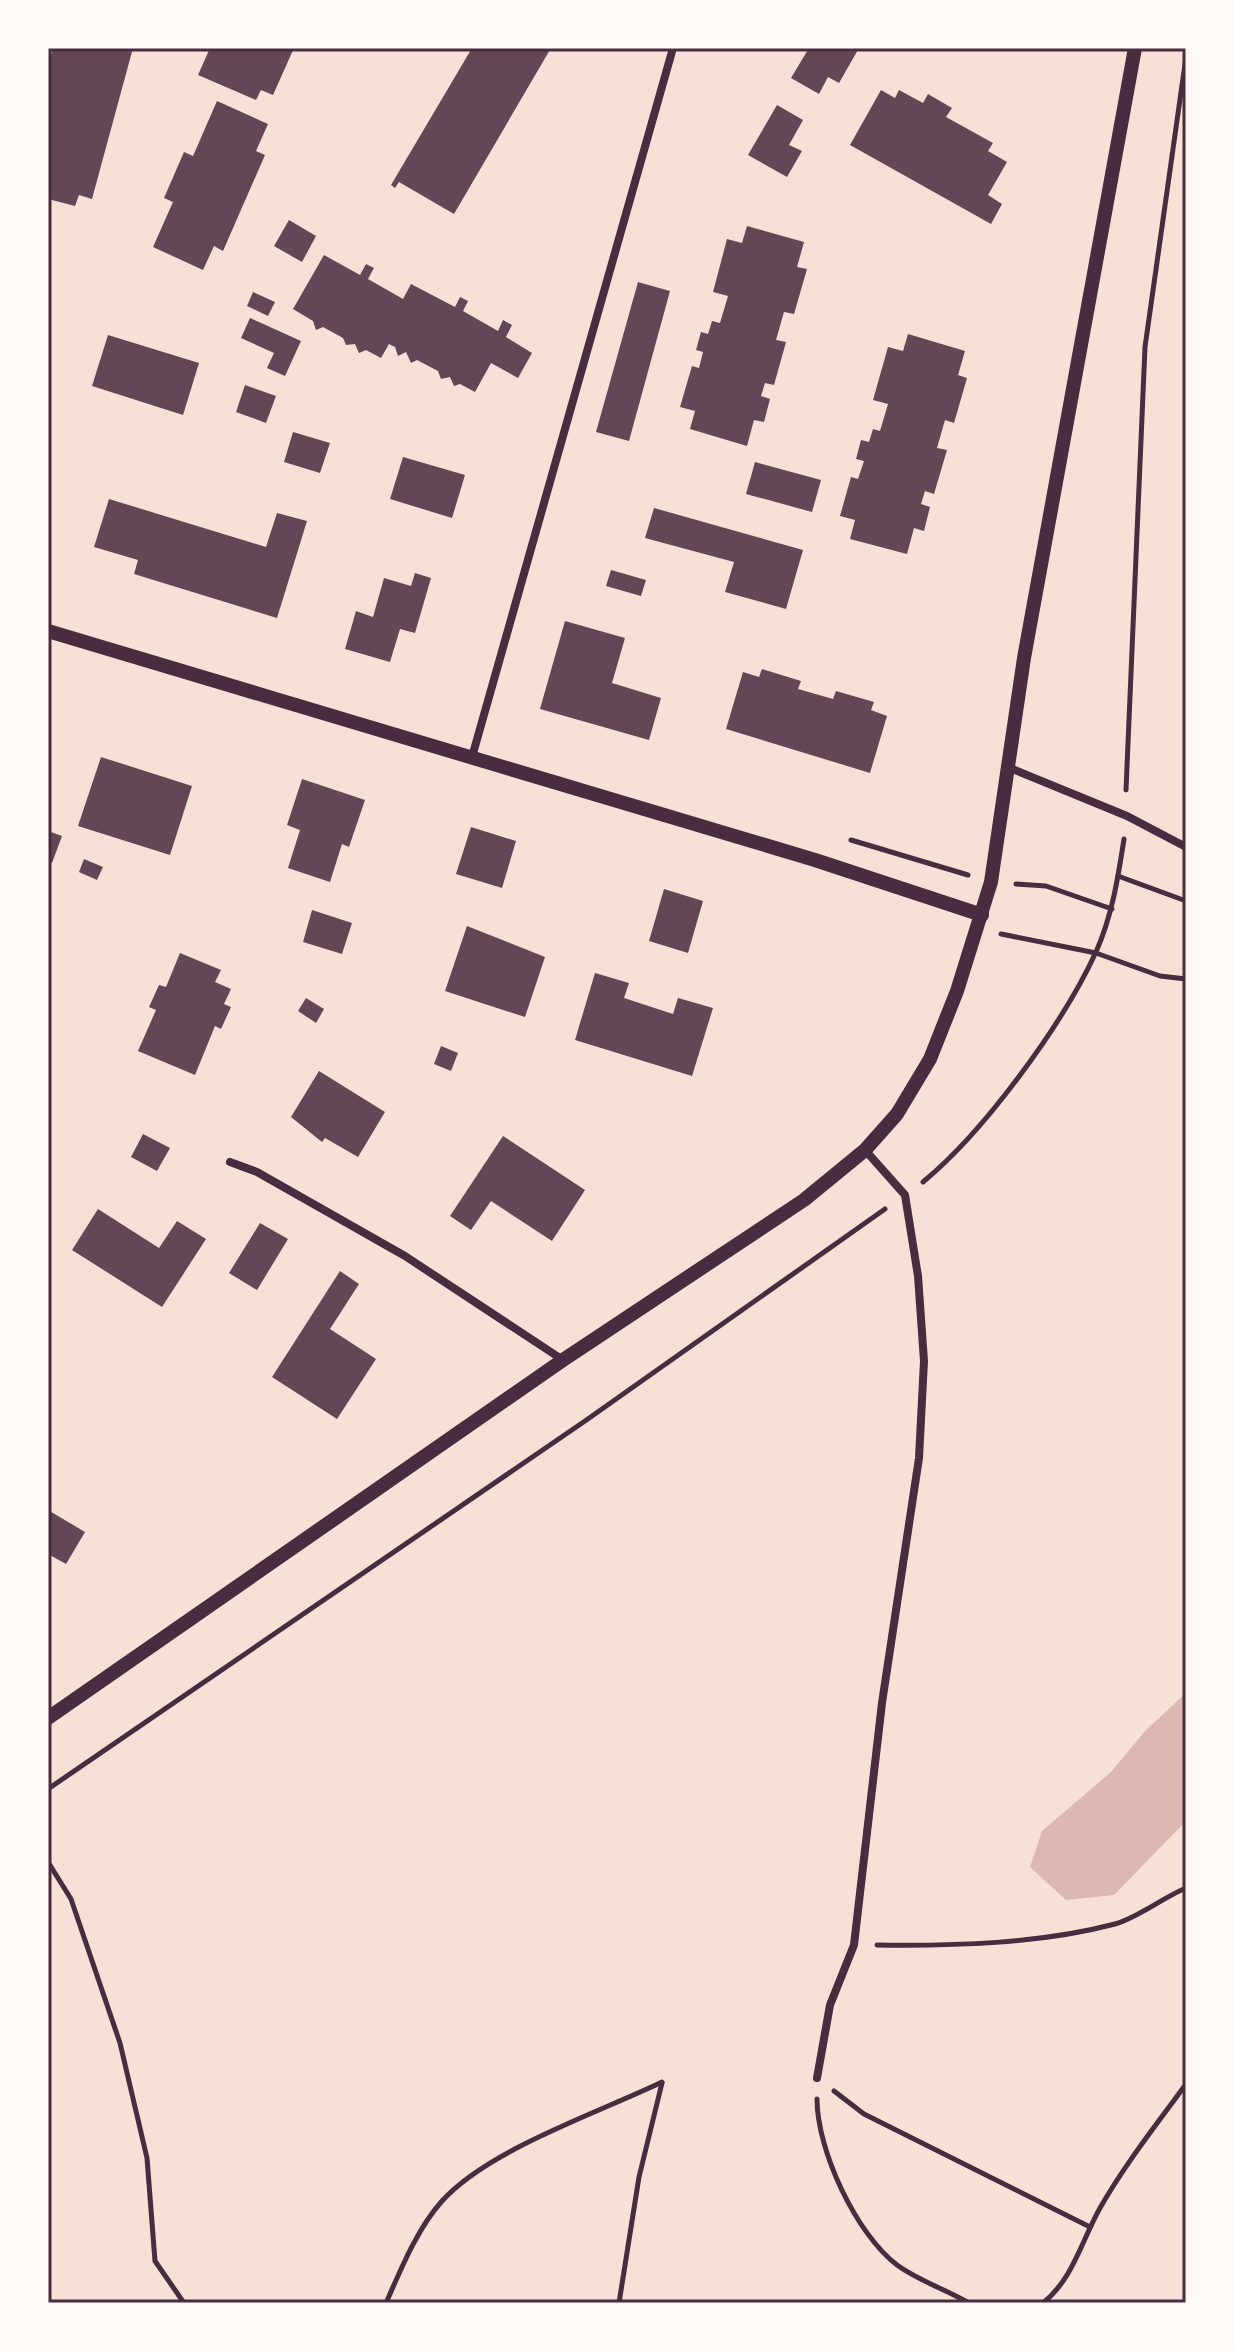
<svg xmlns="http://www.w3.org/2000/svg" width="1234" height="2351" font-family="'Public Sans',sans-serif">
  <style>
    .water { fill: #dcb8b0 }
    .building { fill: #644757 }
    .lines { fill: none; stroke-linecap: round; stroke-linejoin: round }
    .path { stroke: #4a2c40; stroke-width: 5 }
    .minor { stroke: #4a2c40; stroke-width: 8 }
    .tertiary { stroke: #4a2c40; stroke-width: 14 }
    .neatline { fill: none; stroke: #4a2c40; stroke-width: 3 }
  </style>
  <rect width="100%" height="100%" fill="#f7e1d7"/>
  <path class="water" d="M 1186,1693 L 1186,1821 L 1114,1895 L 1066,1900 L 1030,1867 L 1042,1831 L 1111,1772 L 1146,1730 Z"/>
  <g class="building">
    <path d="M 53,48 L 133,48 L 92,199 L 79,195 L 75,206 L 48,199 L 48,67 Z"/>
    <path d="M 210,48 L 294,48 L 273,95 L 261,90 L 256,100 L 198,75 Z"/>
    <path d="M 472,48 L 551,48 L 454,214 L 399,182 L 395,188 L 391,185 Z"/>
    <path d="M 809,48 L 859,48 L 839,83 L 828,77 L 819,94 L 791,78 Z"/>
    <path d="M 881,90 L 895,98 L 899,90 L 923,103 L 928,94 L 952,108 L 946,117 L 993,143 L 988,151 L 1007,162 L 988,195 L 1002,204 L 991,224 L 850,145 Z"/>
    <path d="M 217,101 L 268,124 L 256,151 L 265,155 L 223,251 L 214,246 L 203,270 L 153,247 L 173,202 L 164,198 L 184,152 L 193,156 Z"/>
    <path d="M 777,105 L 803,120 L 789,145 L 802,151 L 787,177 L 748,155 Z"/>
    <path d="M 289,220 L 316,236 L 302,262 L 274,246 Z"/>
    <path d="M 747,226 L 804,242 L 797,267 L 807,269 L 794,314 L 784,312 L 776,340 L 786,342 L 774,385 L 765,383 L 761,396 L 770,399 L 764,422 L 754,420 L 747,446 L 690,429 L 695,411 L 680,407 L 692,366 L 699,368 L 703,352 L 696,350 L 701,332 L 708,334 L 712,321 L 720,323 L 728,296 L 713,292 L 727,239 L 742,243 Z"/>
    <path d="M 324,255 L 360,275 L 366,264 L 374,268 L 368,279 L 403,299 L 411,284 L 455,307 L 460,297 L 468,301 L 463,311 L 498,331 L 503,320 L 512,325 L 506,337 L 532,353 L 518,378 L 491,363 L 475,392 L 460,384 L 454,386 L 450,377 L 441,379 L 438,371 L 417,360 L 411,363 L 406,352 L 398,356 L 395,347 L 389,344 L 381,358 L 366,350 L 359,353 L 355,344 L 346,345 L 343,338 L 323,327 L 316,330 L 313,321 L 293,309 Z"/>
    <path d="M 638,282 L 670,291 L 629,441 L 596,432 Z"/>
    <path d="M 253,292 L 275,302 L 268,316 L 247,306 Z"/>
    <path d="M 250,318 L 301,341 L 285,376 L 267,368 L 274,353 L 241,338 Z"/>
    <path d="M 908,334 L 965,351 L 958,375 L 967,378 L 954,423 L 945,420 L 937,448 L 947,450 L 934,494 L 925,491 L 921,504 L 930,507 L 924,531 L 914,528 L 907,554 L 850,539 L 855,520 L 840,516 L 851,477 L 858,479 L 864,461 L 856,459 L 861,440 L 869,442 L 873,429 L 880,431 L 888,404 L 873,400 L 888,347 L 903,351 Z"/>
    <path d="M 108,335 L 199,363 L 183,415 L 92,386 Z"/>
    <path d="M 245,385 L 276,396 L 266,423 L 236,412 Z"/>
    <path d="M 293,432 L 330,443 L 320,473 L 284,462 Z"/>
    <path d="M 403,457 L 465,475 L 452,518 L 390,499 Z"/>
    <path d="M 755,462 L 821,480 L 812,512 L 746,494 Z"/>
    <path d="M 109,499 L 266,547 L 277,513 L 307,521 L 277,618 L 134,574 L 138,560 L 94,547 Z"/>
    <path d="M 654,508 L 803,550 L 786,609 L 725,592 L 734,562 L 645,538 Z"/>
    <path d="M 611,570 L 646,580 L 641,596 L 606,586 Z"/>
    <path d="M 415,573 L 431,578 L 415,633 L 400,629 L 390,662 L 345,649 L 356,611 L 373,617 L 384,578 L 411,586 Z"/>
    <path d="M 565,621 L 625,638 L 612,683 L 661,698 L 649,740 L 540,709 Z"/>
    <path d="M 762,669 L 801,681 L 798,689 L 833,699 L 836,691 L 874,702 L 871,710 L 887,716 L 870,773 L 726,729 L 743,672 L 759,677 Z"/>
    <path d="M 101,757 L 192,786 L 170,855 L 78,826 Z"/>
    <path d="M 302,779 L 365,800 L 349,847 L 342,844 L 330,882 L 288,868 L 300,830 L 287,825 Z"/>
    <path d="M 471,827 L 516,841 L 502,888 L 456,874 Z"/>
    <path d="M 48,831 L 62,836 L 52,863 L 48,861 Z"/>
    <path d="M 84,859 L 103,867 L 97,880 L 79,872 Z"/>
    <path d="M 664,889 L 703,901 L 688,953 L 649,941 Z"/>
    <path d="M 312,910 L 352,923 L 342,954 L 303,942 Z"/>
    <path d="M 467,926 L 545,957 L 525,1017 L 445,991 Z"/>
    <path d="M 180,953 L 221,970 L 215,982 L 231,989 L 224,1004 L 231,1007 L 221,1029 L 215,1026 L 195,1075 L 138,1051 L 156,1010 L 149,1007 L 159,985 L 166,987 Z"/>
    <path d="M 595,973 L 629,983 L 624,998 L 673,1014 L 678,998 L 713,1008 L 692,1076 L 575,1040 Z"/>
    <path d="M 306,998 L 324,1009 L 316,1023 L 298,1011 Z"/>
    <path d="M 441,1046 L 458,1053 L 451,1071 L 434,1064 Z"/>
    <path d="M 319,1071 L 385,1112 L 358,1157 L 325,1138 L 322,1142 L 291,1117 Z"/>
    <path d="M 143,1134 L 170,1148 L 157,1171 L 131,1157 Z"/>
    <path d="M 503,1136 L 585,1190 L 552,1241 L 491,1201 L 471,1230 L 450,1216 Z"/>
    <path d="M 98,1209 L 159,1248 L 177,1221 L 206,1239 L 162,1307 L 72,1250 Z"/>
    <path d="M 260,1223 L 288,1239 L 257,1290 L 229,1273 Z"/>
    <path d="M 340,1271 L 359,1284 L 330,1329 L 376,1359 L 337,1419 L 272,1377 Z"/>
    <path d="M 48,1510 L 85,1532 L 66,1564 L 48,1554 Z"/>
  </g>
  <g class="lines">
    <g class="path">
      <path d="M 1126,790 L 1145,347 L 1186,57"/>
      <path d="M 851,840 L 968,875"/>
      <path d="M 1118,876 L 1186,901"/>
      <path d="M 1016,884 L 1046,886 L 1112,909"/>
      <path d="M 1001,934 L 1096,953 L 1160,976 L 1186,979"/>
      <path d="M 923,1182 C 984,1132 1063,1024 1096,952 C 1112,916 1118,878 1124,839"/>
      <path d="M 48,1789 L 585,1421 L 885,1209"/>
      <path d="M 48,1862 L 71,1899 L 120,2043 L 147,2158 L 155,2261 L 184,2303"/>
      <path d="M 877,1945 C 954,1946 1039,1944 1115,1924 C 1139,1917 1162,1898 1186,1888"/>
      <path d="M 834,2091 L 864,2114 L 1090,2227"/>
      <path d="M 817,2099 C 817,2150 856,2234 897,2265 C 919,2281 945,2289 969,2303"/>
      <path d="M 386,2303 C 401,2269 417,2229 442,2201 C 489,2149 598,2113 662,2082"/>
      <path d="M 619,2303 L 639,2177 L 662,2083"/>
      <path d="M 1043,2303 C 1073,2279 1082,2240 1100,2208 C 1125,2164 1157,2124 1186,2084"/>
    </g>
    <g class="minor">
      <path d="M 472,757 L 673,48"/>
      <path d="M 1010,768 L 1127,816 L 1186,847"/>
      <path d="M 230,1162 L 257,1172 L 405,1256 L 563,1360"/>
      <path d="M 817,2078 L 830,2005 L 854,1945 L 882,1703 L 919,1458 L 924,1361 L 918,1276 L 905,1195 L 865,1150"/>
    </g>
    <g class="tertiary">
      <path d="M 48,631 L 815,860 L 982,915"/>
      <path d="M 48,1718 L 563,1360 L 804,1200 L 865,1150 L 897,1114 L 930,1059 L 957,991 L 991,882 L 1024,658 L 1135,48"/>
    </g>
  </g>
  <rect width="1234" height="2351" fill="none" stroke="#fffaf5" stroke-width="100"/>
  <rect x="50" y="50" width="1134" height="2251" class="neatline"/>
</svg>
